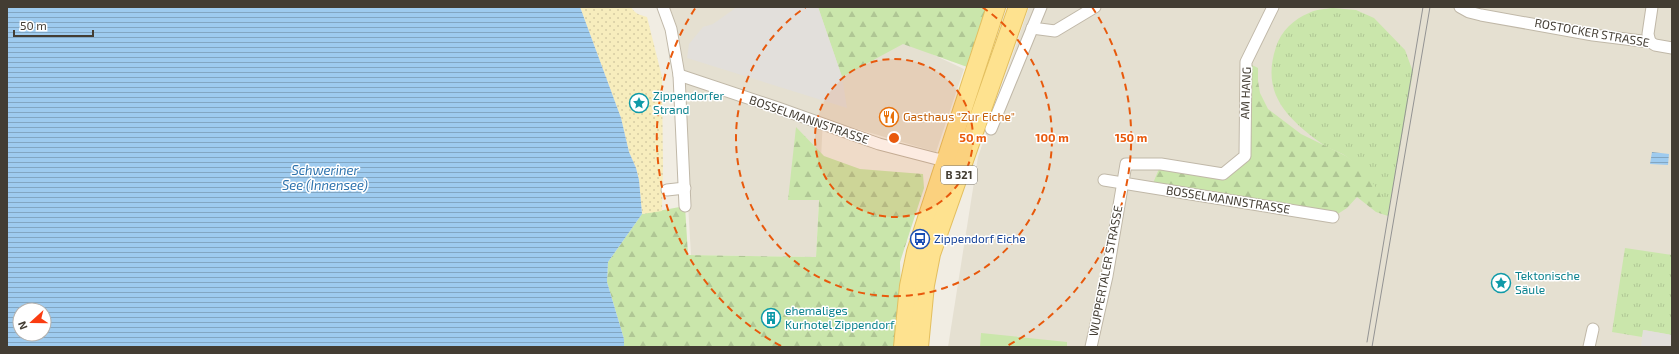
<svg xmlns="http://www.w3.org/2000/svg" width="1679" height="354" font-family="'Exo 2',sans-serif">
  <style>
    .residential { fill: #e5e0d1 }
    .grass { fill: url(#grass-tufts) }
    .forest { fill: url(#forest-firs) }
    .sand { fill: url(#sand-dots) }
    .pitch { fill: #cae6ab }
    .parking { fill: #e2dfdb }
    .water { fill: url(#water-rules); fill-rule: evenodd }
    .lines { fill: none; stroke-linecap: round; stroke-linejoin: round }
    .street-casing { stroke: #c0b8a8; stroke-width: 13 }
    .primary-casing { stroke: #e3bf5f; stroke-width: 20 }
    .street { stroke: #fff; stroke-width: 11 }
    .primary { stroke: #fee28f; stroke-width: 18 }
    .tram { stroke: #939393; stroke-width: 1 }
    .ring { fill: none; stroke: #e8590c; stroke-width: 2; stroke-dasharray: 7 5 }
    .labels { text-anchor: middle; stroke-width: 3; stroke-linejoin: round; paint-order: stroke }
    .shield { fill: #fff; stroke: #7b7770; stroke-width: 1 }
    .shield-label { font-size: 11px; font-weight: bold; fill: #433d33 }
    .street-label { font-size: 12px; fill: #433d33; stroke: #fff }
    .culture-label { font-size: 12px; fill: #0d838f; stroke: #fff; text-anchor: start }
    .food-label { font-size: 12px; fill: #c56008; stroke: #fff; text-anchor: start }
    .transit-label { font-size: 12px; fill: #164399; stroke: #fff; text-anchor: start }
    .water-label { font-size: 13px; font-style: italic; fill: #2d73ae; stroke: #fff }
    .centre { fill: #e8590c; stroke: #fff; stroke-width: 2 }
    .ring-label { font-size: 12px; text-anchor: middle; font-weight: bold; fill: #e8590c; stroke: #fff; stroke-width: 3; stroke-linejoin: round; paint-order: stroke }
  </style>
  <defs>
    <pattern id="grass-tufts" width="24" height="20" patternUnits="userSpaceOnUse"><rect width="24" height="20" fill="#cae6ab"/><path d="M3 7l-1-3M5 7V3M7 7l1-3M15 17l-1-3M17 17v-4M19 17l1-3" fill="none" stroke="#afc694"/></pattern>
    <pattern id="forest-firs" width="22" height="20" patternUnits="userSpaceOnUse"><rect width="22" height="20" fill="#cae6ab"/><path d="M5 1l3.5 6h-7zM16 11l3.5 6h-7z" fill="#afc694"/></pattern>
    <pattern id="sand-dots" width="8" height="8" patternUnits="userSpaceOnUse"><rect width="8" height="8" fill="#f7edbd"/><path d="M2 2h.1M6 6h.1" fill="none" stroke="#d5cca3" stroke-width="1.8" stroke-linecap="round"/></pattern>
    <pattern id="water-rules" width="6" height="5" patternUnits="userSpaceOnUse"><rect width="6" height="5" fill="#9ecbef"/><path d="M0 2.5h6" fill="none" stroke="#82a6c2"/></pattern>
  </defs>
  <rect width="100%" height="100%" fill="#f1ede3"/>
  <g class="residential">
    <path d="M 666,7 L 831,7 L 964,69 L 936,152 L 823,119 L 816,257 L 691,255 L 680,68 Z"/>
    <path d="M 1029,7 L 1672,7 L 1672,347 L 948,347 L 978,157 Z"/>
  </g>
  <g class="grass">
    <path d="M 1333,8 L 1356,10 L 1374,18 L 1405,50 L 1413,72 L 1388,216 C 1378,190 1369,175 1347,157 C 1341,152 1332,150 1325,146 C 1289,120 1260,95 1276,47 C 1281,31 1294,19 1309,13 C 1316,9 1325,9 1333,8 Z"/>
    <path d="M 1625,248 L 1672,255 L 1672,335 L 1644,330 L 1642,337 L 1612,332 Z"/>
  </g>
  <g class="forest">
    <path d="M 818,7 L 989,7 L 970,68 L 903,44 L 842,77 Z"/>
    <path d="M 1246,62 L 1258,68 L 1258,81 L 1260,93 L 1268,109 L 1301,134 L 1346,156 L 1361,167 L 1379,192 L 1388,216 L 1376,212 L 1357,197 L 1347,208 L 1333,217 L 1151,188 L 1161,164 L 1223,174 L 1245,156 Z"/>
    <path d="M 796,127 L 824,156 L 860,169 L 923,174 L 924,188 L 900,262 L 901,296 L 895,347 L 624,347 L 624,339 L 607,282 L 608,262 L 642,214 L 685,206 L 688,255 L 816,257 L 819,200 L 788,200 Z"/>
  </g>
  <path class="sand" d="M 580,7 L 631,7 C 635,14 640,15 647,17 L 662,77 L 663,167 L 662,211 L 642,214 L 639,180 L 636,168 L 629,152 L 621,118 Z"/>
  <path class="pitch" d="M 981,333 L 1067,342 L 1067,347 L 980,347 Z"/>
  <g class="parking">
    <path d="M 737,7 L 818,7 L 842,77 L 847,108 L 687,58 L 689,44 L 703,27 L 713,24 Z"/>
    <path d="M 1643,330 L 1672,335 L 1672,347 L 1641,347 Z"/>
  </g>
  <g class="water">
    <path d="M 7,7 L 580,7 L 621,118 L 629,152 L 636,168 L 639,180 L 642,214 L 608,262 L 607,282 L 624,339 L 624,347 L 7,347 ZM 20,310 L 44,310 L 44,334 L 20,334 Z"/>
    <path d="M 1652,152 L 1669,154 L 1668,165 L 1650,164 Z"/>
  </g>
  <g class="lines">
    <g class="street-casing">
      <g id="street">
        <path d="M 663,7 L 671,29 L 679,75 L 685,206"/>
        <path d="M 1460,7 L 1469,12 L 1481,15 L 1593,35 L 1650,42 L 1655,45 L 1672,48"/>
        <path d="M 1032,28 L 1055,31 L 1095,7"/>
        <path d="M 1650,42 L 1648,34 L 1652,7"/>
        <path d="M 679,75 L 778,108 L 879,144 L 937,159 L 950,160"/>
        <path d="M 991,129 L 1041,7"/>
        <path d="M 1104,180 L 1333,217"/>
        <path d="M 667,190 L 685,188"/>
        <path d="M 1091,347 L 1107,276 L 1126,164 L 1161,164 L 1223,174 L 1245,156 L 1246,62 L 1273,7"/>
        <path d="M 1589,347 L 1593,329"/>
      </g>
    </g>
    <g class="primary-casing">
      <g id="primary">
        <path d="M 903,347 L 909,286 L 916,252 L 996,7"/>
        <path d="M 919,347 L 925,285 L 931,254 L 1018,7"/>
      </g>
    </g>
    <use href="#street" class="street"/>
    <use href="#primary" class="primary"/>
    <g class="tram">
      <path d="M 1367,342 L 1423,7"/>
      <path d="M 1372,347 L 1430,7"/>
    </g>
  </g>
  <circle cx="894" cy="138" r="79" fill="#e8590c" fill-opacity=".12"/>
  <g class="ring">
    <circle cx="894" cy="138" r="79"/>
    <path d="M982 7A158 158 0 1 1 806 7"/>
    <path d="M781 346A237 237 0 0 1 696 7M1092 7A237 237 0 0 1 1007 346"/>
  </g>
  <defs>
    <g id="sight-ring" transform="scale(1)"><circle r="9.5" fill="#fff" stroke="#0f9aa8" stroke-width="1.5"/><path d="M0-6L1.8-2.2L6-1.7L2.9 1.2L3.7 5.4L0 3.3L-3.7 5.4L-2.9 1.2L-6-1.7L-1.8-2.2Z" fill="#0f9aa8"/></g>
    <g id="restaurant-ring" transform="scale(1)"><circle r="9.5" fill="#fff" stroke="#e8710a" stroke-width="1.5"/><path d="M-5-6h1v4h1v-4h1v4h1v-4h1v5L-1.5 .5V6h-2V.5L-5-1ZM5-6V6H3V1.5H1.5Q1.5-4 5-6Z" fill="#e8710a"/></g>
    <g id="bus-ring" transform="scale(1)"><circle r="9.5" fill="#fff" stroke="#1a4fb4" stroke-width="1.5"/><path d="M-5-6H5V4H4V6H2V4H-2V6H-4V4H-5ZM-3.5-4V0h7V-4ZM-3.5 1.2v1.5H-2V1.2ZM2 1.2v1.5H3.5V1.2Z" fill="#1a4fb4"/></g>
    <g id="building-ring" transform="scale(1)"><circle r="9.5" fill="#fff" stroke="#0f9aa8" stroke-width="1.5"/><path d="M-4-6H4V6H1V3H-1V6H-4ZM-2.5-4.3h1.7v1.8h-1.7ZM.8-4.3h1.7v1.8H.8ZM-2.5-1h1.7V.8h-1.7ZM.8-1h1.7V.8H.8Z" fill="#0f9aa8"/></g>
  </defs>
  <g fill-rule="evenodd">
    <use href="#sight-ring" x="639" y="103"/>
    <use href="#restaurant-ring" x="889" y="117"/>
    <use href="#bus-ring" x="920" y="239"/>
    <use href="#sight-ring" x="1501" y="283"/>
    <use href="#building-ring" x="771" y="318"/>
  </g>
  <g class="labels">
    <rect class="shield" x="941" y="166" width="36" height="18" rx="3"/>
    <g class="shield-label">
      <text x="959" y="179">B 321</text>
    </g>
    <g class="street-label">
      <text transform="translate(1592 33) rotate(10)" y="4">ROSTOCKER STRASSE</text>
      <text transform="translate(1246 93) rotate(-88)" y="4">AM HANG</text>
      <text transform="translate(809 120) rotate(19)" y="4">BOSSELMANNSTRASSE</text>
      <text transform="translate(1228 200) rotate(9)" y="4">BOSSELMANNSTRASSE</text>
      <text transform="translate(1106 271) rotate(-79)" y="4">WUPPERTALER STRASSE</text>
    </g>
    <g class="culture-label">
      <text x="653" y="100">Zippendorfer<tspan x="653" dy="14">Strand</tspan></text>
      <text x="1515" y="280">Tektonische<tspan x="1515" dy="14">Säule</tspan></text>
      <text x="785" y="315">ehemaliges<tspan x="785" dy="14">Kurhotel Zippendorf</tspan></text>
    </g>
    <g class="food-label">
      <text x="903" y="121">Gasthaus "Zur Eiche"</text>
    </g>
    <g class="transit-label">
      <text x="934" y="243">Zippendorf Eiche</text>
    </g>
    <g class="water-label">
      <text x="325" y="175">Schweriner<tspan x="325" dy="15">See (Innensee)</tspan></text>
    </g>
  </g>
  <circle cx="894" cy="138" r="6" class="centre"/>
  <g class="ring-label">
    <text x="973" y="142">50 m</text>
    <text x="1052" y="142">100 m</text>
    <text x="1131" y="142">150 m</text>
  </g>
  <rect width="1679" height="354" fill="none" stroke="#433d33" stroke-width="16"/>
  <g transform="translate(32 322) rotate(249)"><circle r="19" fill="#ffffff" stroke="#b4b1ad"/>
  <path d="M0-3L7 15L0 10L-7 15Z" fill="#fa3c11"/>
  <text y="-6" font-size="11" font-weight="bold" text-anchor="middle" fill="#433d33">N</text>
  </g>
  <path d="M14 30v6h79v-6" fill="none" stroke="#433d33" stroke-width="2"/>
  <text x="20" y="30" font-size="12" fill="#433d33" stroke="#ffffff" stroke-width="3" paint-order="stroke">50 m</text>
</svg>
